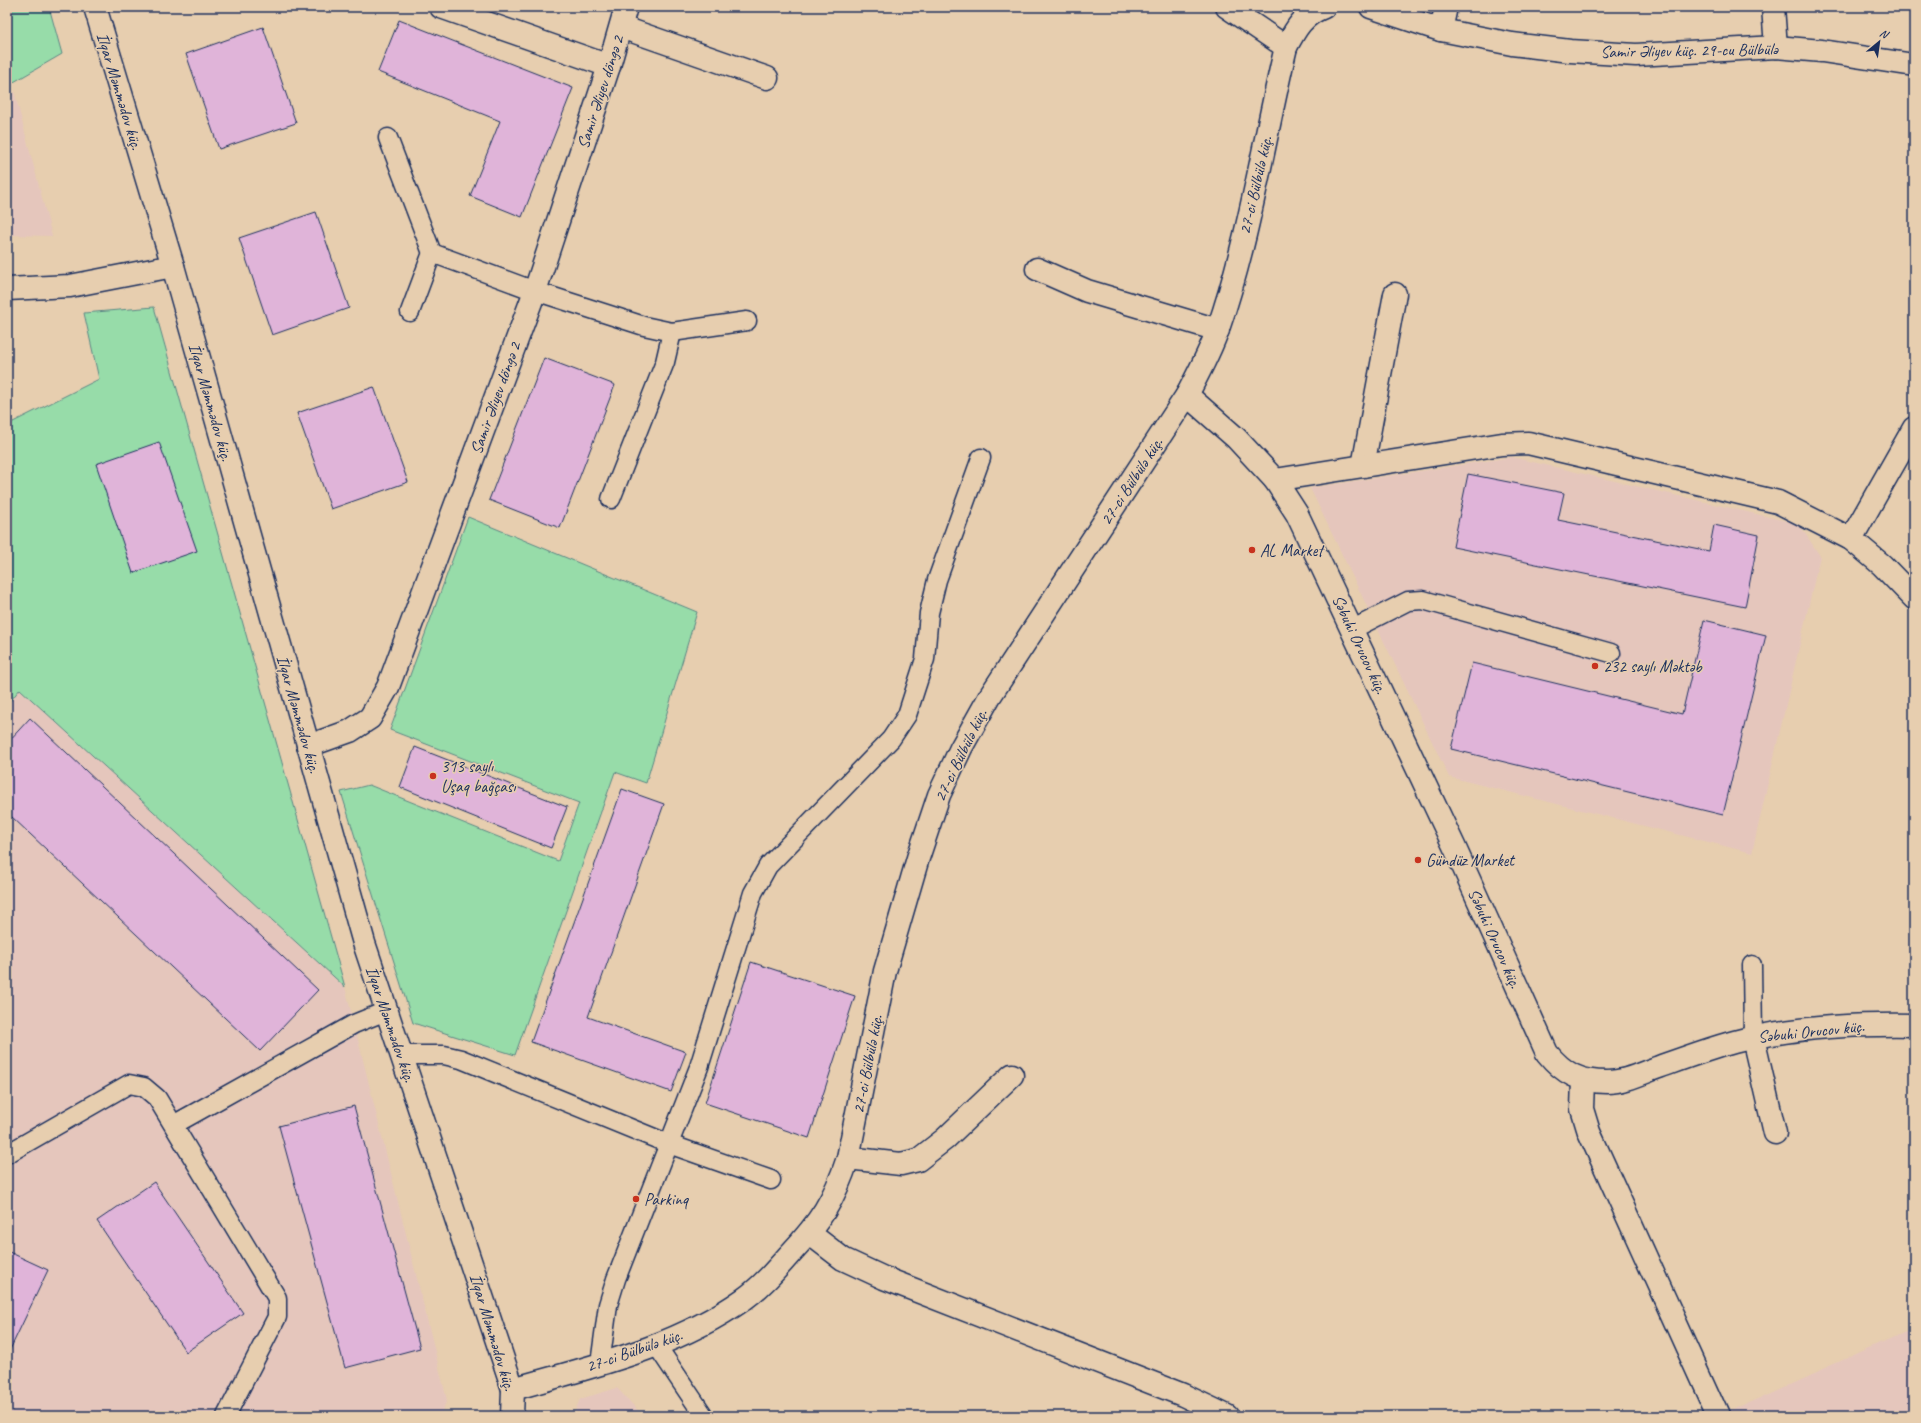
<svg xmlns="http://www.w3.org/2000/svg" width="1921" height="1423" font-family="Caveat,sans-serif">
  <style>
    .built { fill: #e5c6bc }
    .green { fill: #97dca9; stroke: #598684 }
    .building { fill: #e0b4d9; stroke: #1b2f5e }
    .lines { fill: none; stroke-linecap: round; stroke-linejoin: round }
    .service-casing { stroke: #1b2f5e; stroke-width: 21 }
    .minor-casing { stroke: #1b2f5e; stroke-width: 25 }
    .tertiary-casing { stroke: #1b2f5e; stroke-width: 25 }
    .service { stroke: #e7ceaf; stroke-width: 18 }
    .minor { stroke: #e7ceaf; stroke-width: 22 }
    .tertiary { stroke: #e7ceaf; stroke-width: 22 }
    .poi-dot { fill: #c8321e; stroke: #e7ceaf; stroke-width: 1.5 }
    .labels { text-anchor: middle; stroke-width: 3; stroke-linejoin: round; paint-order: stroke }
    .street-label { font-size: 17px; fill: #1b2f5e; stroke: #e7ceaf }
    .poi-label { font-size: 17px; fill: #1b2f5e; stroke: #e7ceaf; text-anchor: start }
  </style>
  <rect width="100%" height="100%" fill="#e7ceaf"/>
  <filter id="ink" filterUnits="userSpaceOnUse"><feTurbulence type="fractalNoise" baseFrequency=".025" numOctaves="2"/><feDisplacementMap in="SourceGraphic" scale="8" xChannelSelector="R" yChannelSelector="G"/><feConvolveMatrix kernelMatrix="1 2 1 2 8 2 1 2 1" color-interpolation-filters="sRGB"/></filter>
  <g filter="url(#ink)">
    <g class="built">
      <path d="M 7,62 L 12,83 L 52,236 L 7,235 Z"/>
      <path d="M 1512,457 L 1799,524 L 1820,556 L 1752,853 L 1449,777 L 1310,488 Z"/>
      <path d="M 20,689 L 345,987 L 447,1400 L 440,1416 L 7,1416 L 7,705 Z"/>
      <path d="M 1914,1328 L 1914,1416 L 1717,1416 L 1718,1416 Z"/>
      <path d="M 617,1388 L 643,1416 L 573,1416 L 580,1399 Z"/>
    </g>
    <g class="green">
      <path d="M 7,7 L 49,7 L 62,54 L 12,83 L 7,62 Z"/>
      <path d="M 154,307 L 345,987 L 20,689 L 7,705 L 7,425 L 99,379 L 84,313 Z"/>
      <path d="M 468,517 L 697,612 L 646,783 L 615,772 L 515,1055 L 413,1023 L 341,792 L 369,785 L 558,861 L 579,803 L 390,730 Z"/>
    </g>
    <g class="building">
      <path d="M 399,20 L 573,88 L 522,217 L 470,196 L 500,121 L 378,72 Z"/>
      <path d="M 263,27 L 296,123 L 219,149 L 186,54 Z"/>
      <path d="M 316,212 L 349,308 L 272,335 L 239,238 Z"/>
      <path d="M 544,358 L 615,385 L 560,528 L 489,500 Z"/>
      <path d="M 374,387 L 408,482 L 331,509 L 297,413 Z"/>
      <path d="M 159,442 L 197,551 L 133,573 L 96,464 Z"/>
      <path d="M 1468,474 L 1564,493 L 1558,520 L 1709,551 L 1714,525 L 1759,535 L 1745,607 L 1453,547 Z"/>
      <path d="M 1704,620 L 1766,635 L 1723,815 L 1451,749 L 1472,663 L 1682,714 Z"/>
      <path d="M 30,718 L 318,990 L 260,1051 L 12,817 L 7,822 L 7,743 Z"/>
      <path d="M 415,747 L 567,807 L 551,848 L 400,787 Z"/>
      <path d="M 622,789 L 664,804 L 588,1017 L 686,1052 L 671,1092 L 531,1042 Z"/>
      <path d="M 751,962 L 855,996 L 809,1138 L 705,1103 Z"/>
      <path d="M 354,1106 L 420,1348 L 345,1368 L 279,1126 Z"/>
      <path d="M 154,1182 L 243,1313 L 186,1352 L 97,1221 Z"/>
      <path d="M 7,1251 L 48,1270 L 7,1356 Z"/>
    </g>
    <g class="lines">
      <g class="service-casing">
        <g id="service">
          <path d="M 388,138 L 432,253 L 535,291 L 644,326 L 672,332 L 747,321"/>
          <path d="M 410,312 L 432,253"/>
          <path d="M 611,499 L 665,362 L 672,332"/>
          <path d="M 1353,629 L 1408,601 L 1423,600 L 1611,653"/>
          <path d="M 1752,965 L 1753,1038"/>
          <path d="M 401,1055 L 444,1055 L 461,1059 L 669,1144 L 771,1180"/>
          <path d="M 175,1124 L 354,1024 L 386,1011"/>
          <path d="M 7,1154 L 129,1084 L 144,1087 L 157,1098 L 277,1298 L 277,1317 L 226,1416"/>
          <path d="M 657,1346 L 704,1416"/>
          <path d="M 600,1364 L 608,1305 L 616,1279 L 699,1067 L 753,893 L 768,866 L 891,739 L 907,715 L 925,659 L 929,613 L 937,580 L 981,458"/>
        </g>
      </g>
      <g class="minor-casing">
        <g id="minor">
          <path d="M 441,7 L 609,66"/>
          <path d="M 1227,7 L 1286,47"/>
          <path d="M 1371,7 L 1441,30 L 1512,44 L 1570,51 L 1636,55 L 1776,47 L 1822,51 L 1914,65"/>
          <path d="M 1773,7 L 1776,47"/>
          <path d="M 621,27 L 767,78"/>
          <path d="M 1441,30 L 1446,7"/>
          <path d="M 1037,269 L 1087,291 L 1218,330"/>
          <path d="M 7,289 L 70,286 L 173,266"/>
          <path d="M 1187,395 L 1236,438 L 1275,480 L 1297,514 L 1454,846 L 1547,1053 C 1564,1074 1580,1082 1607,1082 C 1625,1082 1642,1073 1659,1067 C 1684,1058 1708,1049 1734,1042 C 1792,1027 1854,1024 1914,1025"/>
          <path d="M 1363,466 L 1395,294"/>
          <path d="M 1275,480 L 1502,444 L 1528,443 L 1778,502 L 1851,539 L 1882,565 L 1914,598"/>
          <path d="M 1851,539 L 1914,428"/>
          <path d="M 308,746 L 350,731 L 370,718 L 388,687 L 535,291 L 609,66 L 626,7"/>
          <path d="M 1753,1038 L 1775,1133"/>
          <path d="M 1583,1080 L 1582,1109 L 1589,1132 L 1718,1416"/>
          <path d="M 848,1158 L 901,1164 L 918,1160 L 945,1139 L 1012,1075"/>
          <path d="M 809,1233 L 843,1259 L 884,1278 L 1183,1395 L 1227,1416"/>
          <path d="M 513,1389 C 593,1366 675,1348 744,1299 C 761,1287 775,1271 789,1255 C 820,1222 834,1201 848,1158 L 885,971 L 918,858 L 939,795 L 961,748 L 990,696 L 1187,395 C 1198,374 1210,352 1218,329 C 1249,240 1264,139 1286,47 C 1296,28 1303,15 1324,7"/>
        </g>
      </g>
      <g class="tertiary-casing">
        <path id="tertiary" d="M 95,7 L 173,266 L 364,943 L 513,1389 L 512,1416"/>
      </g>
      <use href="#service" class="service"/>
      <use href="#minor" class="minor"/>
      <use href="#tertiary" class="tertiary"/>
    </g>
  </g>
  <g class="poi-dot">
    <circle cx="1252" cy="550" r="4"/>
    <circle cx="1595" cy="666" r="4"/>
    <circle cx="433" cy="776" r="4"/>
    <circle cx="1418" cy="860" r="4"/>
    <circle cx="636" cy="1199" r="4"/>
  </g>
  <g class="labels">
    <g class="street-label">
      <text transform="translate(1689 50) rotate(-1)" y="6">Samir Əliyev küç. 29-cu Bülbülə</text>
      <text transform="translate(120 91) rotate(73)" y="6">İlqar Məmmədov küç.</text>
      <text transform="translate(600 92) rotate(-72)" y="6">Samir Əliyev döngə 2</text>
      <text transform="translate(1255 185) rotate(-77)" y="6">27-ci Bülbülə küç.</text>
      <text transform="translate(495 398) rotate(-70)" y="6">Samir Əliyev döngə 2</text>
      <text transform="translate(211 402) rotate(74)" y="6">İlqar Məmmədov küç.</text>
      <text transform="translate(1131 481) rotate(-57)" y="6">27-ci Bülbülə küç.</text>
      <text transform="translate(1360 644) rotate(65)" y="6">Səbuhi Orucov küç.</text>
      <text transform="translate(299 714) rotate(74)" y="6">İlqar Məmmədov küç.</text>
      <text transform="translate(960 755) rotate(-64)" y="6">27-ci Bülbülə küç.</text>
      <text transform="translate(1495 938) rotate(66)" y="6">Səbuhi Orucov küç.</text>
      <text transform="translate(391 1024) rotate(71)" y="6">İlqar Məmmədov küç.</text>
      <text transform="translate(1811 1031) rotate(-6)" y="6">Səbuhi Orucov küç.</text>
      <text transform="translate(867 1064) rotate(-79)" y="6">27-ci Bülbülə küç.</text>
      <text transform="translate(493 1332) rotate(73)" y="6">İlqar Məmmədov küç.</text>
      <text transform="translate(634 1350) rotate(-19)" y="6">27-ci Bülbülə küç.</text>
    </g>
    <g class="poi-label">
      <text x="1260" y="556">AL Market</text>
      <text x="1603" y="672">232 saylı Məktəb</text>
      <text x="441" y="772">313 saylı<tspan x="441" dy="20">Uşaq bağçası</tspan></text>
      <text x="1426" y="866">Gündüz Market</text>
      <text x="644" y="1205">Parkinq</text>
    </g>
  </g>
  <rect width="1921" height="1423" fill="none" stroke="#e7ceaf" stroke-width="24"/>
  <rect x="12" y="12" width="1897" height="1399" fill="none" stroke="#1b2f5e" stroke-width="1.5" filter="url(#ink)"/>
  <g transform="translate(1879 42) rotate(29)" stroke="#e7ceaf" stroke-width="3" paint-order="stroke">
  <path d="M0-3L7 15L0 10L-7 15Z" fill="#1b2f5e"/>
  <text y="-6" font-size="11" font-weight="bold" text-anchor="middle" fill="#1b2f5e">N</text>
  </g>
</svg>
